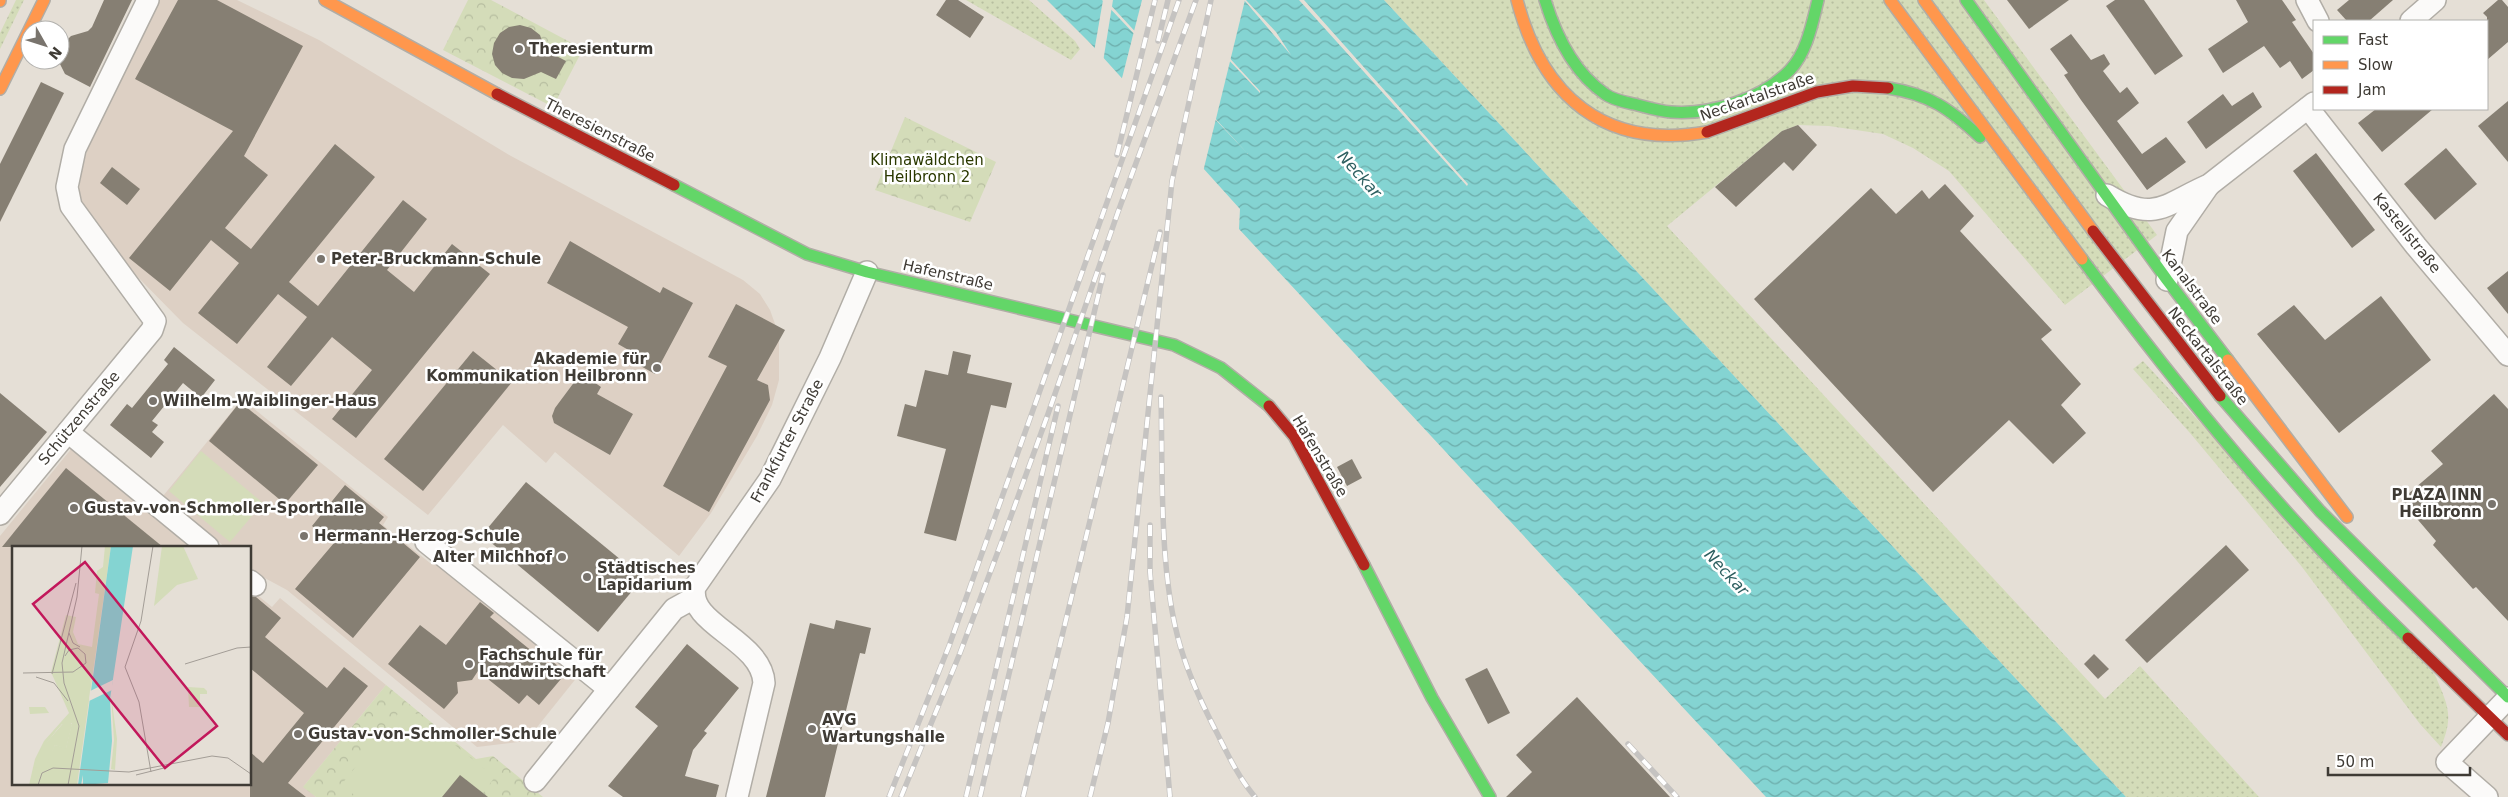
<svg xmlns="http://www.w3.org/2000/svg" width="2508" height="797" font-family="'DejaVu Sans',sans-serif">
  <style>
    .education { fill: #ddd0c4 }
    .grass { fill: url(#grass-dots) }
    .park { fill: url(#park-crowns) }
    .garden { fill: #d4dcb9 }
    .water { fill: url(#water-waves) }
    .pier { fill: #e5dfd6 }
    .building { fill: #867f73 }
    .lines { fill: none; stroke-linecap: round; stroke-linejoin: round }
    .street-casing { stroke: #b1ada6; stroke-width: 24 }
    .fast-casing { stroke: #b1ada6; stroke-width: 14 }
    .slow-casing { stroke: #b1ada6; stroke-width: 14 }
    .jam-casing { stroke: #b1ada6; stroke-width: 14 }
    .street { stroke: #fbfaf9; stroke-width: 21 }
    .fast { stroke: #63d668; stroke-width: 11 }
    .slow { stroke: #ff974d; stroke-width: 11 }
    .jam { stroke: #b3261e; stroke-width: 11 }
    .rail-casing { stroke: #c5c3c1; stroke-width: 5.5 }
    .rail { stroke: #fff; stroke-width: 4; stroke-dasharray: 11; stroke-linecap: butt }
    .poi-dot { fill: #79746d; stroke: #fff; stroke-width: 2 }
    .labels { text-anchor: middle; stroke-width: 5; stroke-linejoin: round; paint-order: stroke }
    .poi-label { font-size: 15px; font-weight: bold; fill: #3f3b35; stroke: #fff; text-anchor: start }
    .street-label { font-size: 15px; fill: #3f3b35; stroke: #fff }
    .park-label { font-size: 15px; fill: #2b3900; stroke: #fff }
    .water-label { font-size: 16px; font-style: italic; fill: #2d5f60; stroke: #fff }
    .inset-road { fill: none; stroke: #a39d96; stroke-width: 1 }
    .view { fill: #c2185b; fill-opacity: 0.15; stroke: #c2185b; stroke-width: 2.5 }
    .inset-edge { fill: none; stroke: #3f3b35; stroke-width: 2.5 }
  </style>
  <defs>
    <pattern id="grass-dots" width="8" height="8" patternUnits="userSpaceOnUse" patternTransform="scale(1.25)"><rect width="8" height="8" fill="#d4dcb9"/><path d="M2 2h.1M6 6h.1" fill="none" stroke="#b7bea0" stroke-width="1.8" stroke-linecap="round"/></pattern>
    <pattern id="park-crowns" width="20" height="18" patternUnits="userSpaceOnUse" patternTransform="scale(1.25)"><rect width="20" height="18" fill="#d4dcb9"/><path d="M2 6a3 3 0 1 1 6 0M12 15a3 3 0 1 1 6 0" fill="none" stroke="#b7bea0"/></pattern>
    <pattern id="water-waves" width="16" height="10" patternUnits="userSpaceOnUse" patternTransform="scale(1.25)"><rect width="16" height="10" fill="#84d4d2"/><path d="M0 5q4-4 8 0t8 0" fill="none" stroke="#6dadab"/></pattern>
  </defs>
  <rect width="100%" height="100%" fill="#e5dfd6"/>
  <g class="education">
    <path d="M 156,0 L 237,0 L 319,40 L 511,156 L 743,280 L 760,294 L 770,310 L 779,335 L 779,380 L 772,405 L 757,436 L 711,513 L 679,556 L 555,452 L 546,463 L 503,425 L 428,515 L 183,323 L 125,264 L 87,217 L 79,194 L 81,171 L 91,138 Z"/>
    <path d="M 242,399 L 388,517 L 383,525 L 430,563 L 436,559 L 578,676 L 526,741 L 477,747 L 287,590 L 261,576 L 250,567 L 250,547 L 225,547 L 163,496 Z"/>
    <path d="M 72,448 L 199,547 L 14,547 L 14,783 L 250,783 L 250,589 L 272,607 L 280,598 L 386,685 L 304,786 L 316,797 L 0,797 L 0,536 Z"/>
  </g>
  <g class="grass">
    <path d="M 16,0 L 24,0 L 0,49 L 0,33 Z"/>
    <path d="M 966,0 L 1029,0 L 1075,41 L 1080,49 L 1071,60 Z"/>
    <path d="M 1384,0 L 1984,0 L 2157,235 L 2065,305 L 1949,171 L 1913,148 L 1883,134 L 1829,126 L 1798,125 L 1782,131 L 1667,226 L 2105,699 L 2140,666 L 2259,797 L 2126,797 Z"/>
    <path d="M 2143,361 L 2435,675 C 2448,706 2454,715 2441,747 L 2420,724 L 2302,567 L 2190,433 L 2133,369 Z"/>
  </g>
  <g class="park">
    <path d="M 468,0 L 491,0 L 583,49 L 553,107 L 443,50 Z"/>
    <path d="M 905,117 L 996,162 L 970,222 L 875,190 Z"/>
    <path d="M 386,685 L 476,759 L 493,756 L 543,797 L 316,797 L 303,787 Z"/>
  </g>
  <g class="garden">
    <path d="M 201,451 L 263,503 L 230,542 L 169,491 Z"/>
    <path d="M 405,705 L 495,777 L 483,793 L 460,775 L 442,797 L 357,797 L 341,785 Z"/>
  </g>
  <path class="water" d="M 1047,0 L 1102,0 L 1248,154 L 1106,0 L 1172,0 L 1260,93 L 1260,91 L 1176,0 L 1244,0 L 1291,55 L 1276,32 L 1246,0 L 1299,0 L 1467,186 L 1468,184 L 1304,0 L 1384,0 L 2126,797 L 1766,797 L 1239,229 L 1240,209 L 1091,44 Z"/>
  <g class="pier">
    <path d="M 1103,0 L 1113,0 L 1103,62 L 1094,52 Z"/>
    <path d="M 1142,0 L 1245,0 L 1203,172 L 1121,82 Z"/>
  </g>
  <g class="building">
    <path d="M 104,0 L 132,0 L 90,87 L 65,74 L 58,60 L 61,49 L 67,40 L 71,36 L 88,31 L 92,27 Z"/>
    <path d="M 178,0 L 217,0 L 303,46 L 244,156 L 268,175 L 225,228 L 251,249 L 335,144 L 375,177 L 289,282 L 318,306 L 403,200 L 427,219 L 387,270 L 414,292 L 452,244 L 490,274 L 356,438 L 332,419 L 372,370 L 332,337 L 291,386 L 267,367 L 307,317 L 278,294 L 237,344 L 198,313 L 239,263 L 211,240 L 170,291 L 129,258 L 233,131 L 135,79 Z"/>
    <path d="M 946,0 L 958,0 L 984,17 L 970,38 L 936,15 Z"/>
    <path d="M 2007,0 L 2069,0 L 2029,29 Z"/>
    <path d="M 2115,0 L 2144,0 L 2183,56 L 2155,75 L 2106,6 Z"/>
    <path d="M 2236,0 L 2282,0 L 2296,20 L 2292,22 L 2314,54 L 2314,70 L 2302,79 L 2290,61 L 2280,68 L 2264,46 L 2223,73 L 2208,49 L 2248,22 Z"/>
    <path d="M 2349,0 L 2393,0 L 2369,21 L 2347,21 L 2337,10 Z"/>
    <path d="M 2498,0 L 2502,0 L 2508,7 L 2508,42 L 2487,60 L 2487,17 L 2483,13 Z"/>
    <path d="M 520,25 L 531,28 L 540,35 L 545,50 L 566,61 L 556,79 L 541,72 L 524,79 L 512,78 L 502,73 L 495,65 L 492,54 L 494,43 L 500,33 L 509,27 Z"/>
    <path d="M 2071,34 L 2091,60 L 2104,54 L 2110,64 L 2103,71 L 2120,93 L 2127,87 L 2139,103 L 2117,121 L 2142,154 L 2166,137 L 2186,162 L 2147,190 L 2081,100 L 2064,75 L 2068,73 L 2050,49 Z"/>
    <path d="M 41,82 L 64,93 L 0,222 L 0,164 Z"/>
    <path d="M 2253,92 L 2262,107 L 2206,149 L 2187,122 L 2223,94 L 2232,106 Z"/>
    <path d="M 2508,101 L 2508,162 L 2478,126 Z"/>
    <path d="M 2376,109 L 2433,109 L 2382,152 L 2358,123 Z"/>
    <path d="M 1798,125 L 1817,145 L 1793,171 L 1784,162 L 1736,207 L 1715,187 L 1782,131 Z"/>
    <path d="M 2446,148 L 2477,184 L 2435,220 L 2404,184 Z"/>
    <path d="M 2316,153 L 2375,230 L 2352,248 L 2293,171 Z"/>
    <path d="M 112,167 L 140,189 L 127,205 L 100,183 Z"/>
    <path d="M 1945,184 L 1974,216 L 1960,231 L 2052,330 L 2041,339 L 2081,384 L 2061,405 L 2086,433 L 2053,464 L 2009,420 L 1933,492 L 1754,299 L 1871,188 L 1896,214 L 1922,190 L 1929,199 Z"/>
    <path d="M 570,241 L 660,293 L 663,287 L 693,303 L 655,374 L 628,359 L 632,352 L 618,344 L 628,327 L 547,283 Z"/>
    <path d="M 2508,271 L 2508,314 L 2487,288 Z"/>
    <path d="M 2381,296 L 2431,360 L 2339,433 L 2257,334 L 2294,305 L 2325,340 Z"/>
    <path d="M 736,304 L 785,330 L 757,380 L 768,385 L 770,400 L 709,512 L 663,486 L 727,366 L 708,357 Z"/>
    <path d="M 174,347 L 215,380 L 201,398 L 183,383 L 152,421 L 158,425 L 152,432 L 164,442 L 151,458 L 110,425 L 127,404 L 132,408 L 168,364 L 164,360 Z"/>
    <path d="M 473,351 L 512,382 L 423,491 L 384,459 Z"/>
    <path d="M 953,351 L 971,355 L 967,373 L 1012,383 L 1006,408 L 991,405 L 956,541 L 924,533 L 946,449 L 897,436 L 905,404 L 916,407 L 925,370 L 948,375 Z"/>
    <path d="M 581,373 L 601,387 L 597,394 L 633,414 L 610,455 L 554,423 L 552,416 L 555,408 Z"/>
    <path d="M 0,393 L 47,432 L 0,487 Z"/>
    <path d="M 2494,394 L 2508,409 L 2508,621 L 2476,587 L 2473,589 L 2433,545 L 2436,541 L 2401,500 L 2443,464 L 2431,451 Z"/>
    <path d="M 240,402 L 318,465 L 285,504 L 209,441 Z"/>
    <path d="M 1352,459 L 1362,478 L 1347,486 L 1337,467 Z"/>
    <path d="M 66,468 L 163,547 L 2,547 Z"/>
    <path d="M 526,482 L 643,578 L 598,632 L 482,535 Z"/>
    <path d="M 345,485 L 384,517 L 379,523 L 420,557 L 353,638 L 295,589 L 334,543 L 312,526 Z"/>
    <path d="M 2226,545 L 2249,570 L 2147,663 L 2125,640 Z"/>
    <path d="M 250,596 L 256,597 L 281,618 L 265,637 L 327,688 L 344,667 L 368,686 L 288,783 L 306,797 L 250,797 L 250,752 L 263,763 L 304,713 L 250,668 Z"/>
    <path d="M 480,602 L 494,613 L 490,617 L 549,665 L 552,661 L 566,673 L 539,705 L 527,695 L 519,704 L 478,671 L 472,680 L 457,682 L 458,693 L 444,709 L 388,664 L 420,625 L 446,645 Z"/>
    <path d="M 836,620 L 871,628 L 865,654 L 860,653 L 825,797 L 766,797 L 810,623 L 834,629 Z"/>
    <path d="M 687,644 L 739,688 L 704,731 L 707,733 L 693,750 L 685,776 L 719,785 L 716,797 L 623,797 L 608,786 L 658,726 L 635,707 Z"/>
    <path d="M 2094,654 L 2109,669 L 2098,679 L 2084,664 Z"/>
    <path d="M 1487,668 L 1510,713 L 1488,724 L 1465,679 Z"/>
    <path d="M 1577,697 L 1670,797 L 1506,797 L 1532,772 L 1516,755 Z"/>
    <path d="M 460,775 L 488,797 L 442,797 Z"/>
  </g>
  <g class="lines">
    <g class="street-casing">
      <g id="street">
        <path d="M 2307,0 L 2318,21"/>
        <path d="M 2411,21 L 2435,0"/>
        <path d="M 2308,108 L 2416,246 L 2508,355"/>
        <path d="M 2107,195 C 2155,224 2165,204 2209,185 L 2314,103"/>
        <path d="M 2167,280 L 2177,231 L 2209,185"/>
        <path d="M 68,432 L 208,547"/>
        <path d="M 0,514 L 152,330 L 155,321 L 71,206 L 67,187 L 75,149 L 148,0"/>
        <path d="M 426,542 L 609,689"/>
        <path d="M 250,581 L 255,585"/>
        <path d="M 535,781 L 674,609 L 694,598"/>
        <path d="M 737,797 L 764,683 C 762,640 686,624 695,587 L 770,479 L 830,358 L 867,272"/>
        <path d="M 2487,797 L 2447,762 L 2508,698"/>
      </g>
    </g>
    <g class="fast-casing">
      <g id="fast">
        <path d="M 1545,0 C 1556,36 1573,72 1605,94 C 1613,100 1625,102 1634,104 C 1646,107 1658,111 1671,112 C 1711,115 1762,99 1790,70 C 1807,52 1812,24 1818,0"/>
        <path d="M 1966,0 L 2167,280 L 2228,360"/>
        <path d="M 1888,88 C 1929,94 1950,109 1980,137"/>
        <path d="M 674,185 L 807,254 L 867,272 L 1174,345 L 1221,368 L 1269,406"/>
        <path d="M 2082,259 C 2182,393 2287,522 2408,638"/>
        <path d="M 2220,396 L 2320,511 L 2508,697"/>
        <path d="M 1364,565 L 1432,698 L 1490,797"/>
      </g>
    </g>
    <g class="slow-casing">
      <g id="slow">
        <path d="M 0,0 L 0,1"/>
        <path d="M 325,0 L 497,94"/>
        <path d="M 1517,0 C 1542,96 1604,150 1707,132"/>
        <path d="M 1890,0 L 2082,259"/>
        <path d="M 1924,0 L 2093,231"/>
        <path d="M 0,89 L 44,0"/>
        <path d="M 2228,360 L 2347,517"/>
      </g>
    </g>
    <g class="jam-casing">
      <g id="jam">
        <path d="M 497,94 L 674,185"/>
        <path d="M 1707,132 L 1817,92 L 1853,86 L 1888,88"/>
        <path d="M 2093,231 L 2220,396"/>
        <path d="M 1269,406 L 1294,436 L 1364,565"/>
        <path d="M 2408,638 L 2508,735"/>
      </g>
    </g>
    <use href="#street" class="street"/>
    <use href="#fast" class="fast"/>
    <use href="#slow" class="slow"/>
    <use href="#jam" class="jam"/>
    <g class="rail-casing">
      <g id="rail">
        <path d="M 1158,41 L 1168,0"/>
        <path d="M 1117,155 L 1155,0"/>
        <path d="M 1161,397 C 1163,477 1158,583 1184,658 C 1193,685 1205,710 1218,735 C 1229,757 1239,778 1255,797"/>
        <path d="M 1150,525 L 1150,572 L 1170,797"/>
        <path d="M 1628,744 L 1677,797"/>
        <path d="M 889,797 L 949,646 L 1179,0"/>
        <path d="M 901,797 L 960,653 L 1003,538 L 1048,414 L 1118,212 L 1196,0"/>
        <path d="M 966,797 L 1058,406"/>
        <path d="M 980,797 L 1103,275"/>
        <path d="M 1023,797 L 1160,232"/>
        <path d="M 1090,797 L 1108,723 L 1127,617 L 1172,181 L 1211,0"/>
      </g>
    </g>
    <use href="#rail" class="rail"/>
  </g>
  <g class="poi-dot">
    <circle cx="519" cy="49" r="5"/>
    <circle cx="321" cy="259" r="5"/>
    <circle cx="657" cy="368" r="5"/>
    <circle cx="153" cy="401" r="5"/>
    <circle cx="2492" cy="504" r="5"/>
    <circle cx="74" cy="508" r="5"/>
    <circle cx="304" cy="536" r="5"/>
    <circle cx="562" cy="557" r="5"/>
    <circle cx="587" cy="577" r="5"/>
    <circle cx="469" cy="664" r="5"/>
    <circle cx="812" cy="729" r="5"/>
    <circle cx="298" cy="734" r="5"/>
  </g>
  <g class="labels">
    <g class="poi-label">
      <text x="529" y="54">Theresienturm</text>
      <text x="331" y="264">Peter-Bruckmann-Schule</text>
      <text x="647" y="364" text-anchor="end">Akademie für<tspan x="647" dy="17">Kommunikation Heilbronn</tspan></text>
      <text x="163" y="406">Wilhelm-Waiblinger-Haus</text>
      <text x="2482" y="500" text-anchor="end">PLAZA INN<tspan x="2482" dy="17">Heilbronn</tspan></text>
      <text x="84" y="513">Gustav-von-Schmoller-Sporthalle</text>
      <text x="314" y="541">Hermann-Herzog-Schule</text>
      <text x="552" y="562" text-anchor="end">Alter Milchhof</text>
      <text x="597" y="573">Städtisches<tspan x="597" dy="17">Lapidarium</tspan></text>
      <text x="479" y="660">Fachschule für<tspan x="479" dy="17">Landwirtschaft</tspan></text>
      <text x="822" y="725">AVG<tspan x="822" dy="17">Wartungshalle</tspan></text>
      <text x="308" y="739">Gustav-von-Schmoller-Schule</text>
    </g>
    <g class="street-label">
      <text transform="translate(1757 97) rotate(-19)" y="5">Neckartalstraße</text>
      <text transform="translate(600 130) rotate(27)" y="5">Theresienstraße</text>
      <text transform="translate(2407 233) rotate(51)" y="5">Kastellstraße</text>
      <text transform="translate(948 275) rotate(13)" y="5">Hafenstraße</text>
      <text transform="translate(2192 287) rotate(53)" y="5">Kanalstraße</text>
      <text transform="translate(2208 356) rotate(52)" y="5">Neckartalstraße</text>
      <text transform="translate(79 418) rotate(-50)" y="5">Schützenstraße</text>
      <text transform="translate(787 441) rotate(-62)" y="5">Frankfurter Straße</text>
      <text transform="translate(1320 456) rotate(59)" y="5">Hafenstraße</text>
    </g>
    <g class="park-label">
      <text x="927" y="165">Klimawäldchen<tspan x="927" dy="17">Heilbronn 2</tspan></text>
    </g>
    <g class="water-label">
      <text transform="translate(1360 174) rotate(48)" y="6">Neckar</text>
      <text transform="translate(1727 572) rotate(47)" y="6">Neckar</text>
    </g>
  </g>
  <g transform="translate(12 546)">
    <rect width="239" height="239" fill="#e5dfd6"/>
    <path d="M 93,0 L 99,0 L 65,239 L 17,239 L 23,213 L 32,195 L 57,167 L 39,126 L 54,69 L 64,71 L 61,86 L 66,98 L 80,101 L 87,48 L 83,47 L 85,25 L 91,21 ZM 60,177 L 54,202 L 43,199 L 34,216 L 23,221 L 30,203 L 44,185 L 50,178 ZM 99,149 L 105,193 L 103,224 L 99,223 L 102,194 ZM 17,161 L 33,161 L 37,167 L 18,168 Z" fill="#d4dcb9" fill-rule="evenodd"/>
    <path d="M 150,0 L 171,0 L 186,33 L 165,39 L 142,60 ZM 176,141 L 192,142 L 195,145 L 195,148 L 188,148 L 188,161 L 177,161 Z" fill="#d4dcb9"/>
    <path d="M 54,174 L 60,178 L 54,203 L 43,199 L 33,222 L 22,221 L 29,203 Z" fill="#d4dcb9"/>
    <path d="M 99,0 L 121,0 L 98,153 L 100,195 L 96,237 L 71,239 L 71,229 L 69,239 L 66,239 Z" fill="#84d4d2"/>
    <path d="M 101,134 L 100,144 L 77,155 L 78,145 Z" fill="#e5dfd6"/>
    <path class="inset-road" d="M 57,87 L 61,97 L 68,101M 173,118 L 225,102 L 239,101M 11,127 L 61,126 L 74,117 L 73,108 L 66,102 L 57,104 L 53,110M 40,128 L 64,37M 24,131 L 42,137 L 56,155M 139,226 L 127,156 L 113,121 L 129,75 L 141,0M 124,229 L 152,222M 26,239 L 30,227 L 41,222 L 117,226 L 200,210 L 216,212 L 239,228M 56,239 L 67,180 L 52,137 L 50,117 L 65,51 L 70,0"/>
    <path class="view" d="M 73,16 L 205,180 L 153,222 L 21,58 Z"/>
    <rect width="239" height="239" class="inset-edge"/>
  </g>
  <rect x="2313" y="20" width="175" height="90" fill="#ffffff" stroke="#b2b1ae"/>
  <rect x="2323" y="36" width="25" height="8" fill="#63d668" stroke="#b2b1ae"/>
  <text x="2358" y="45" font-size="15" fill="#3f3b35">Fast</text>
  <rect x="2323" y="61" width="25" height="8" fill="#ff974d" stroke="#b2b1ae"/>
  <text x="2358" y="70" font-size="15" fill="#3f3b35">Slow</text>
  <rect x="2323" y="86" width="25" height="8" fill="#b3261e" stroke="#b2b1ae"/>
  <text x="2358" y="95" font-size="15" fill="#3f3b35">Jam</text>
  <g transform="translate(45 45) rotate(129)"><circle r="24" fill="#ffffff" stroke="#b2b1ae"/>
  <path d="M0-4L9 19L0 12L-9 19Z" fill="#79746d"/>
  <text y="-8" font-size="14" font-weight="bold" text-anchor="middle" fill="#3f3b35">N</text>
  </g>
  <path d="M2328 767v8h142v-8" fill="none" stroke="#3f3b35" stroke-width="2.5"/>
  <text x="2336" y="767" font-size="15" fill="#3f3b35" stroke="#ffffff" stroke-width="4" paint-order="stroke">50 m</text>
</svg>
